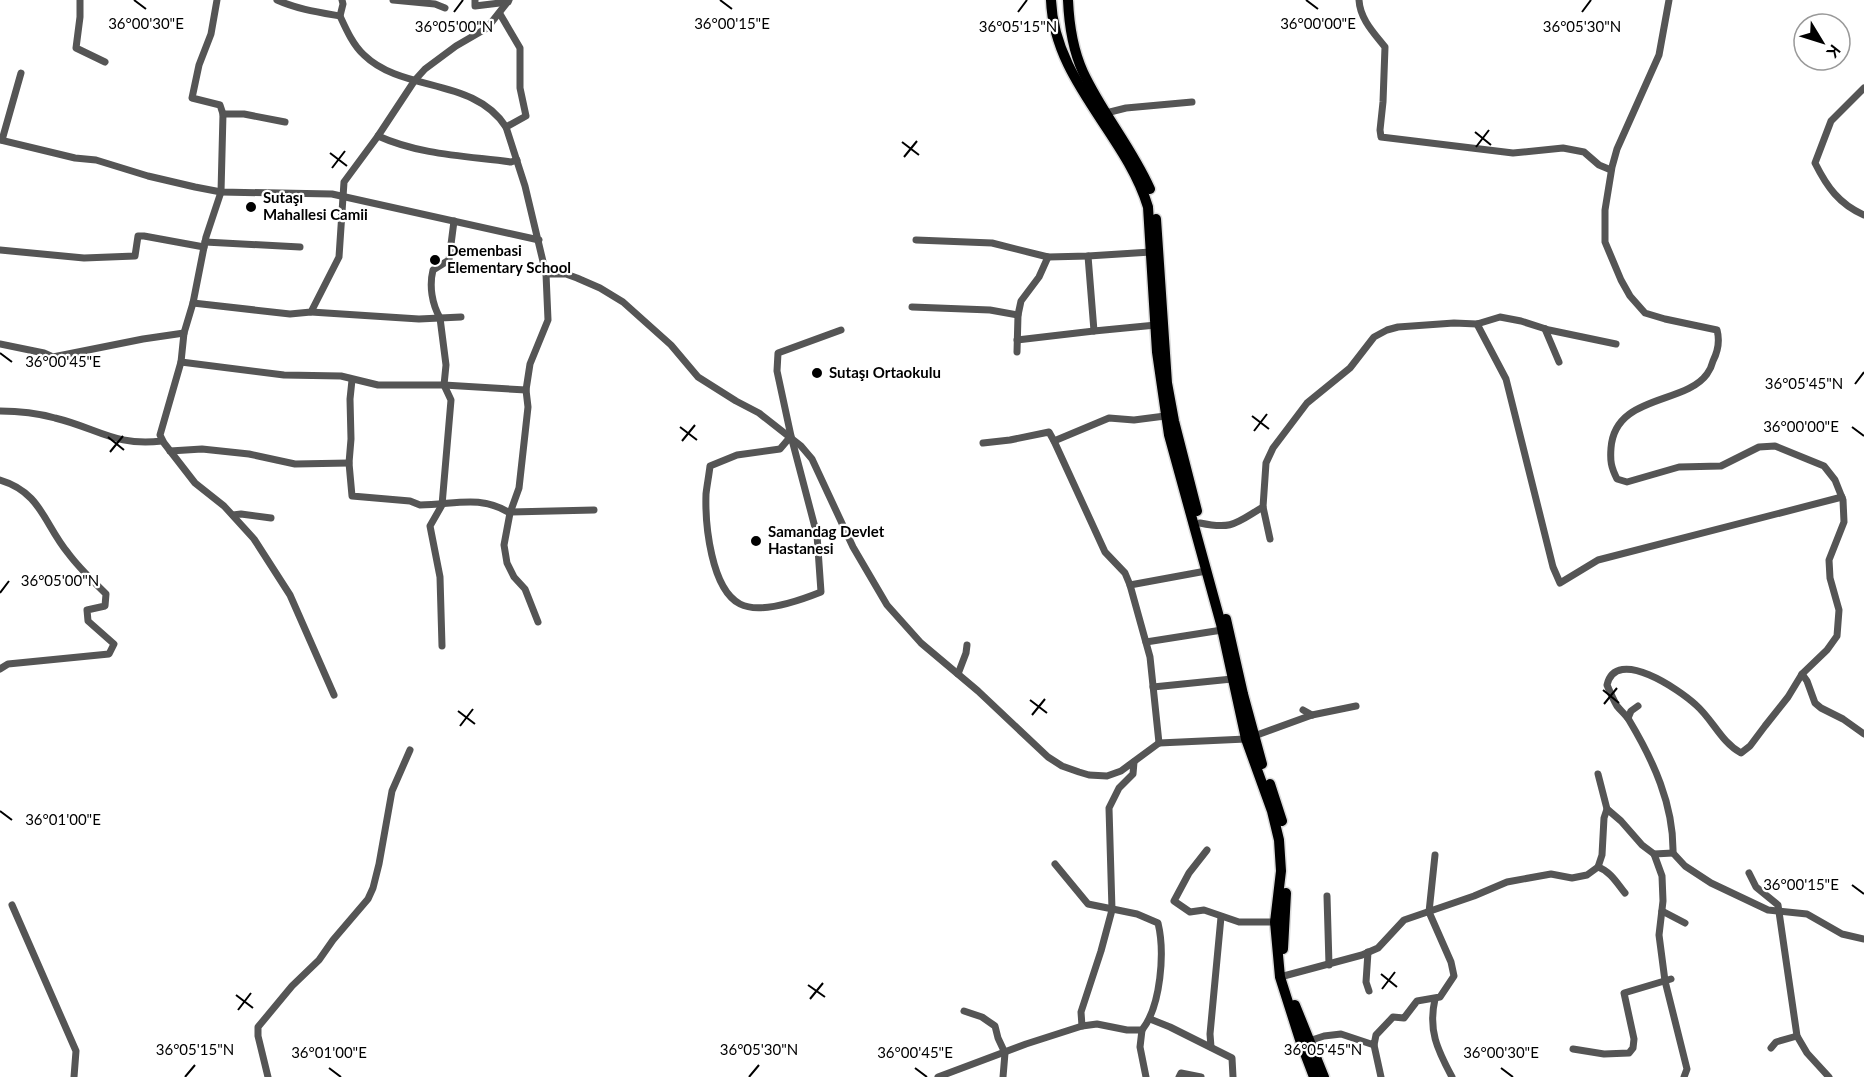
<svg xmlns="http://www.w3.org/2000/svg" width="1864" height="1077" font-family="Lato,sans-serif">
  <style>
    .lines { fill: none; stroke-linecap: round; stroke-linejoin: round }
    .highway-casing { stroke: #dbdbdb; stroke-width: 13 }
    .minor { stroke: #555; stroke-width: 7 }
    .highway { stroke: #000; stroke-width: 10 }
    .ticks { fill: none; stroke: #000; stroke-width: 2 }
    .poi-dot { fill: #000; stroke: #fff; stroke-width: 2 }
    .labels { text-anchor: middle; stroke-width: 4.5; stroke-linejoin: round; paint-order: stroke }
    .poi-label { font-size: 15px; font-weight: bold; fill: #000; stroke: #fff; text-anchor: start }
    .ticks-label { font-size: 15px; text-anchor: middle; fill: #000; stroke: #fff; stroke-width: 4.5; stroke-linejoin: round; paint-order: stroke }
  </style>
  <rect width="100%" height="100%" fill="#fff"/>
  <g class="lines">
    <g class="highway-casing">
      <g id="highway">
        <path d="M 1051,0 C 1054,81 1126,134 1148,207 L 1157,352 L 1169,435 L 1221,624 L 1246,739 L 1272,811 L 1279,840 L 1281,871 L 1275,922 L 1280,977 L 1301,1043 L 1314,1077"/>
        <path d="M 1068,0 C 1069,24 1073,50 1083,72 C 1102,113 1132,148 1150,189"/>
        <path d="M 1156,219 L 1167,383 L 1174,421 L 1197,511"/>
        <path d="M 1226,619 L 1243,694 L 1262,764"/>
        <path d="M 1270,784 L 1282,821"/>
        <path d="M 1283,949 L 1286,893"/>
        <path d="M 1295,1005 L 1324,1077"/>
      </g>
    </g>
    <g class="minor">
      <path d="M 80,0 L 80,17 L 76,48 L 105,62"/>
      <path d="M 217,0 L 211,34 L 199,65 L 192,98 L 220,105 L 223,114 L 221,192 L 206,237 L 193,303 L 184,333 L 181,362 L 160,435 L 164,443 L 195,483 L 224,506 L 254,539 L 290,595 L 334,695"/>
      <path d="M 277,0 C 297,9 317,12 340,16"/>
      <path d="M 342,0 L 343,4 L 340,16 C 346,29 353,45 364,55 C 403,93 474,77 506,127 L 525,186 L 546,274 L 548,320 L 530,364 L 526,390 L 528,407 L 519,488 L 510,513 L 504,545 L 507,563 L 514,577 L 525,589 L 538,622"/>
      <path d="M 393,0 L 435,4 L 445,8"/>
      <path d="M 475,0 L 475,6 L 508,2"/>
      <path d="M 1359,0 C 1360,19 1374,33 1385,47 L 1383,102 L 1380,130 L 1381,137 L 1513,153 L 1563,148 L 1584,152 L 1599,165 L 1611,170"/>
      <path d="M 1669,0 L 1659,55 L 1617,149 L 1612,167 L 1605,210 L 1605,242 L 1621,280 L 1630,296 L 1645,313 L 1665,319 L 1717,330 C 1720,341 1718,351 1713,361 C 1712,365 1710,370 1707,374 C 1685,405 1615,394 1611,448 C 1610,461 1611,467 1617,479 L 1627,482 L 1679,467 L 1721,466 L 1759,447 L 1775,446 L 1824,466 L 1835,480 L 1843,500 L 1844,522 L 1829,560 L 1830,578 L 1839,610 L 1837,636 L 1827,650 L 1802,674 L 1788,697 L 1765,726 L 1750,746 L 1741,753 C 1721,742 1713,720 1696,705 C 1680,690 1616,646 1607,685 C 1610,692 1613,699 1617,706 C 1621,711 1626,715 1629,720 C 1653,760 1674,805 1673,853 L 1685,866 L 1711,883 L 1768,910 L 1807,914 L 1842,934 L 1864,939"/>
      <path d="M 500,14 L 520,48 L 520,88 L 526,116 L 506,127"/>
      <path d="M 1864,88 L 1831,121 L 1815,163 C 1827,187 1839,204 1864,215"/>
      <path d="M 1106,113 L 1126,108 L 1192,102"/>
      <path d="M 223,114 L 244,114 L 285,122"/>
      <path d="M 378,136 C 420,155 466,156 511,162 L 517,160"/>
      <path d="M 0,140 L 75,158 L 96,160 L 148,176 L 195,187 L 221,192 L 332,194 L 539,240"/>
      <path d="M 2,140 L 21,73"/>
      <path d="M 916,240 L 992,243 L 1048,257 L 1088,256 L 1151,252"/>
      <path d="M 205,242 L 300,247"/>
      <path d="M 0,250 L 84,258 L 135,256 L 138,236 L 144,236 L 204,247"/>
      <path d="M 1088,256 L 1094,331 L 1156,325"/>
      <path d="M 546,274 L 566,274 L 577,278 L 600,288 L 623,302 L 671,345 L 698,377 L 736,401 L 759,413 L 801,446 L 812,459 L 853,547 L 887,605 L 921,643 L 978,691 L 1048,757 L 1062,766 L 1079,772 L 1089,775 L 1107,776 L 1121,771 L 1159,743 L 1246,739 L 1312,715 L 1356,706"/>
      <path d="M 193,303 L 290,314 L 311,312 L 339,257 L 344,182 L 378,136 L 415,80 L 425,69 L 456,46 L 487,28 L 509,0"/>
      <path d="M 912,307 L 990,310 L 1018,315"/>
      <path d="M 311,312 L 419,319 L 461,317"/>
      <path d="M 1477,324 L 1506,379 L 1553,567 L 1560,583 L 1598,560 L 1842,497"/>
      <path d="M 1545,329 L 1559,362"/>
      <path d="M 1017,340 L 1094,331"/>
      <path d="M 0,344 L 44,353 L 53,357 L 143,339 L 184,333"/>
      <path d="M 1017,352 L 1018,315 L 1021,301 L 1039,277 L 1048,257"/>
      <path d="M 181,362 L 284,375 L 341,376 L 378,385 L 444,385 L 526,390"/>
      <path d="M 352,380 L 350,399 L 351,439 L 349,463 L 352,496 L 410,501 L 420,505 C 454,505 479,494 510,513"/>
      <path d="M 0,411 C 18,411 37,413 55,418 C 97,428 116,447 162,441"/>
      <path d="M 791,436 L 780,449 L 737,455 L 710,466 C 709,475 707,485 706,494 C 705,524 711,589 740,604 C 761,615 801,600 821,592 L 817,535 L 791,436 L 777,371 L 778,353 L 841,330"/>
      <path d="M 1054,441 L 1109,418 L 1134,420 L 1165,416"/>
      <path d="M 983,443 L 1010,440 L 1049,432 L 1054,441 L 1105,552 L 1125,573 L 1130,585 L 1150,657 L 1159,743"/>
      <path d="M 170,451 L 202,449 L 249,454 L 295,464 L 349,463"/>
      <path d="M 0,480 C 41,492 44,524 68,553 C 79,568 93,581 106,594 L 105,606 L 87,610 L 88,621 L 114,644 L 109,654 L 8,664 L 0,669"/>
      <path d="M 1263,507 L 1270,539"/>
      <path d="M 511,512 L 594,510"/>
      <path d="M 233,515 L 241,514 L 271,518"/>
      <path d="M 1200,523 C 1233,530 1236,523 1263,507 L 1266,463 L 1273,448 L 1307,403 L 1350,368 L 1374,337 L 1387,330 L 1398,327 L 1454,323 L 1477,324 L 1500,317 L 1521,321 L 1549,330 L 1616,344"/>
      <path d="M 1130,585 L 1206,571"/>
      <path d="M 1146,642 L 1222,630"/>
      <path d="M 442,646 L 440,577 L 430,526 L 442,505 L 451,400 L 444,385 L 446,365 L 440,318 C 432,304 429,286 433,270 L 449,260 L 454,221"/>
      <path d="M 958,674 L 966,653 L 967,645"/>
      <path d="M 1802,674 L 1807,681 L 1815,703 L 1821,708 L 1843,719 L 1864,734"/>
      <path d="M 1153,687 L 1232,679"/>
      <path d="M 1303,710 L 1312,715"/>
      <path d="M 1628,718 L 1631,711 L 1638,706"/>
      <path d="M 1598,774 L 1607,809"/>
      <path d="M 1207,850 L 1189,873 L 1174,901 L 1190,912 L 1204,910 L 1239,922 L 1275,922"/>
      <path d="M 1654,854 L 1673,853"/>
      <path d="M 1598,867 C 1610,871 1617,883 1625,893"/>
      <path d="M 1749,873 L 1756,887 L 1778,905 L 1797,1036 L 1807,1053 L 1829,1077"/>
      <path d="M 1327,896 L 1329,965"/>
      <path d="M 12,905 L 76,1051 L 74,1077"/>
      <path d="M 1662,911 L 1685,923"/>
      <path d="M 1368,952 L 1366,982 L 1369,991"/>
      <path d="M 1280,977 L 1362,955 L 1378,948 L 1404,920 L 1474,896 L 1507,882 L 1551,874 L 1572,878 L 1587,875 L 1598,867 L 1602,855 L 1604,818 L 1607,809 L 1621,821 L 1642,845 L 1654,854 L 1662,876 L 1663,901 L 1659,935 L 1665,981 L 1687,1069 L 1684,1077"/>
      <path d="M 1435,999 C 1428,1030 1437,1049 1452,1077"/>
      <path d="M 964,1011 L 982,1017 L 995,1026 L 998,1038 L 1005,1053 L 1003,1077"/>
      <path d="M 1150,1019 L 1170,1027 L 1232,1058 L 1233,1077"/>
      <path d="M 1082,1026 L 1081,1012 L 1101,951 L 1112,910 L 1109,808 L 1119,788 L 1133,774 L 1134,762"/>
      <path d="M 1142,1030 L 1140,1047 L 1146,1077"/>
      <path d="M 1306,1042 L 1324,1036 L 1341,1034 L 1374,1045 L 1376,1035 L 1393,1017 L 1404,1018 L 1417,1001 L 1440,997 L 1454,976 L 1451,962 L 1429,912 L 1435,855"/>
      <path d="M 1374,1045 L 1381,1077"/>
      <path d="M 1211,1047 L 1210,1034 L 1221,917"/>
      <path d="M 1771,1048 L 1776,1042 L 1797,1036"/>
      <path d="M 1573,1049 L 1604,1054 L 1629,1053 L 1633,1048 L 1634,1039 L 1624,993 L 1671,979"/>
      <path d="M 268,1077 L 258,1036 L 258,1027 L 292,986 L 319,960 L 333,940 L 368,899 L 373,888 L 379,864 L 392,791 L 410,750"/>
      <path d="M 938,1077 L 1026,1044 L 1082,1026 L 1097,1024 L 1127,1030 L 1142,1030 C 1161,1006 1165,952 1158,923 L 1137,914 L 1088,904 L 1055,864"/>
      <path d="M 1179,1077 L 1181,1073 L 1201,1077"/>
    </g>
    <use href="#highway" class="highway"/>
  </g>
  <path class="ticks" d="M 134,0 L 146,9M 720,0 L 732,9M 1306,0 L 1318,9M 454,12 L 463,0M 1018,12 L 1027,0M 1582,12 L 1591,0M 1475,132 L 1491,145M 902,142 L 919,155M 1476,147 L 1489,130M 330,153 L 347,166M 904,157 L 917,141M 332,168 L 345,151M 0,353 L 12,362M 1855,384 L 1864,372M 1252,416 L 1269,429M 680,427 L 697,440M 1852,427 L 1864,436M 1254,431 L 1267,414M 108,437 L 124,450M 682,441 L 695,425M 110,452 L 123,436M 0,593 L 9,581M 1603,690 L 1619,703M 1030,700 L 1047,713M 1604,704 L 1617,688M 458,711 L 475,724M 1032,715 L 1045,699M 460,726 L 473,709M 0,811 L 12,820M 1852,885 L 1864,894M 1381,974 L 1397,987M 808,985 L 825,997M 1382,989 L 1395,972M 236,995 L 253,1008M 810,999 L 823,983M 238,1010 L 251,993M 329,1068 L 341,1077M 915,1068 L 927,1077M 1501,1068 L 1513,1077M 185,1077 L 195,1065M 749,1077 L 759,1065M 1313,1077 L 1323,1065"/>
  <g class="poi-dot">
    <circle cx="251" cy="207" r="6"/>
    <circle cx="435" cy="260" r="6"/>
    <circle cx="817" cy="373" r="6"/>
    <circle cx="756" cy="541" r="6"/>
  </g>
  <g class="labels">
    <g class="poi-label">
      <text x="263" y="203">Sutaşı<tspan x="263" dy="17">Mahallesi Camii</tspan></text>
      <text x="447" y="256">Demenbasi<tspan x="447" dy="17">Elementary School</tspan></text>
      <text x="829" y="378">Sutaşı Ortaokulu</text>
      <text x="768" y="537">Samandag Devlet<tspan x="768" dy="17">Hastanesi</tspan></text>
    </g>
  </g>
  <g class="ticks-label">
    <text x="146" y="29">36°00'30"E</text>
    <text x="732" y="29">36°00'15"E</text>
    <text x="1318" y="29">36°00'00"E</text>
    <text x="1018" y="32">36°05'15"N</text>
    <text x="454" y="32">36°05'00"N</text>
    <text x="1582" y="32">36°05'30"N</text>
    <text x="63" y="367">36°00'45"E</text>
    <text x="1804" y="389">36°05'45"N</text>
    <text x="1801" y="432">36°00'00"E</text>
    <text x="60" y="586">36°05'00"N</text>
    <text x="63" y="825">36°01'00"E</text>
    <text x="1801" y="890">36°00'15"E</text>
    <text x="195" y="1055">36°05'15"N</text>
    <text x="759" y="1055">36°05'30"N</text>
    <text x="1323" y="1055">36°05'45"N</text>
    <text x="329" y="1058">36°01'00"E</text>
    <text x="915" y="1058">36°00'45"E</text>
    <text x="1501" y="1058">36°00'30"E</text>
  </g>
  <g transform="translate(1822 42) rotate(128)"><circle r="28" fill="#ffffff" stroke="#999999" stroke-width="1.5"/>
  <path d="M0-4.5L10 22L0 15L-10 22Z" fill="#000000"/>
  <text y="-9" font-size="16" font-weight="bold" text-anchor="middle" fill="#000000">K</text>
  </g>
</svg>
